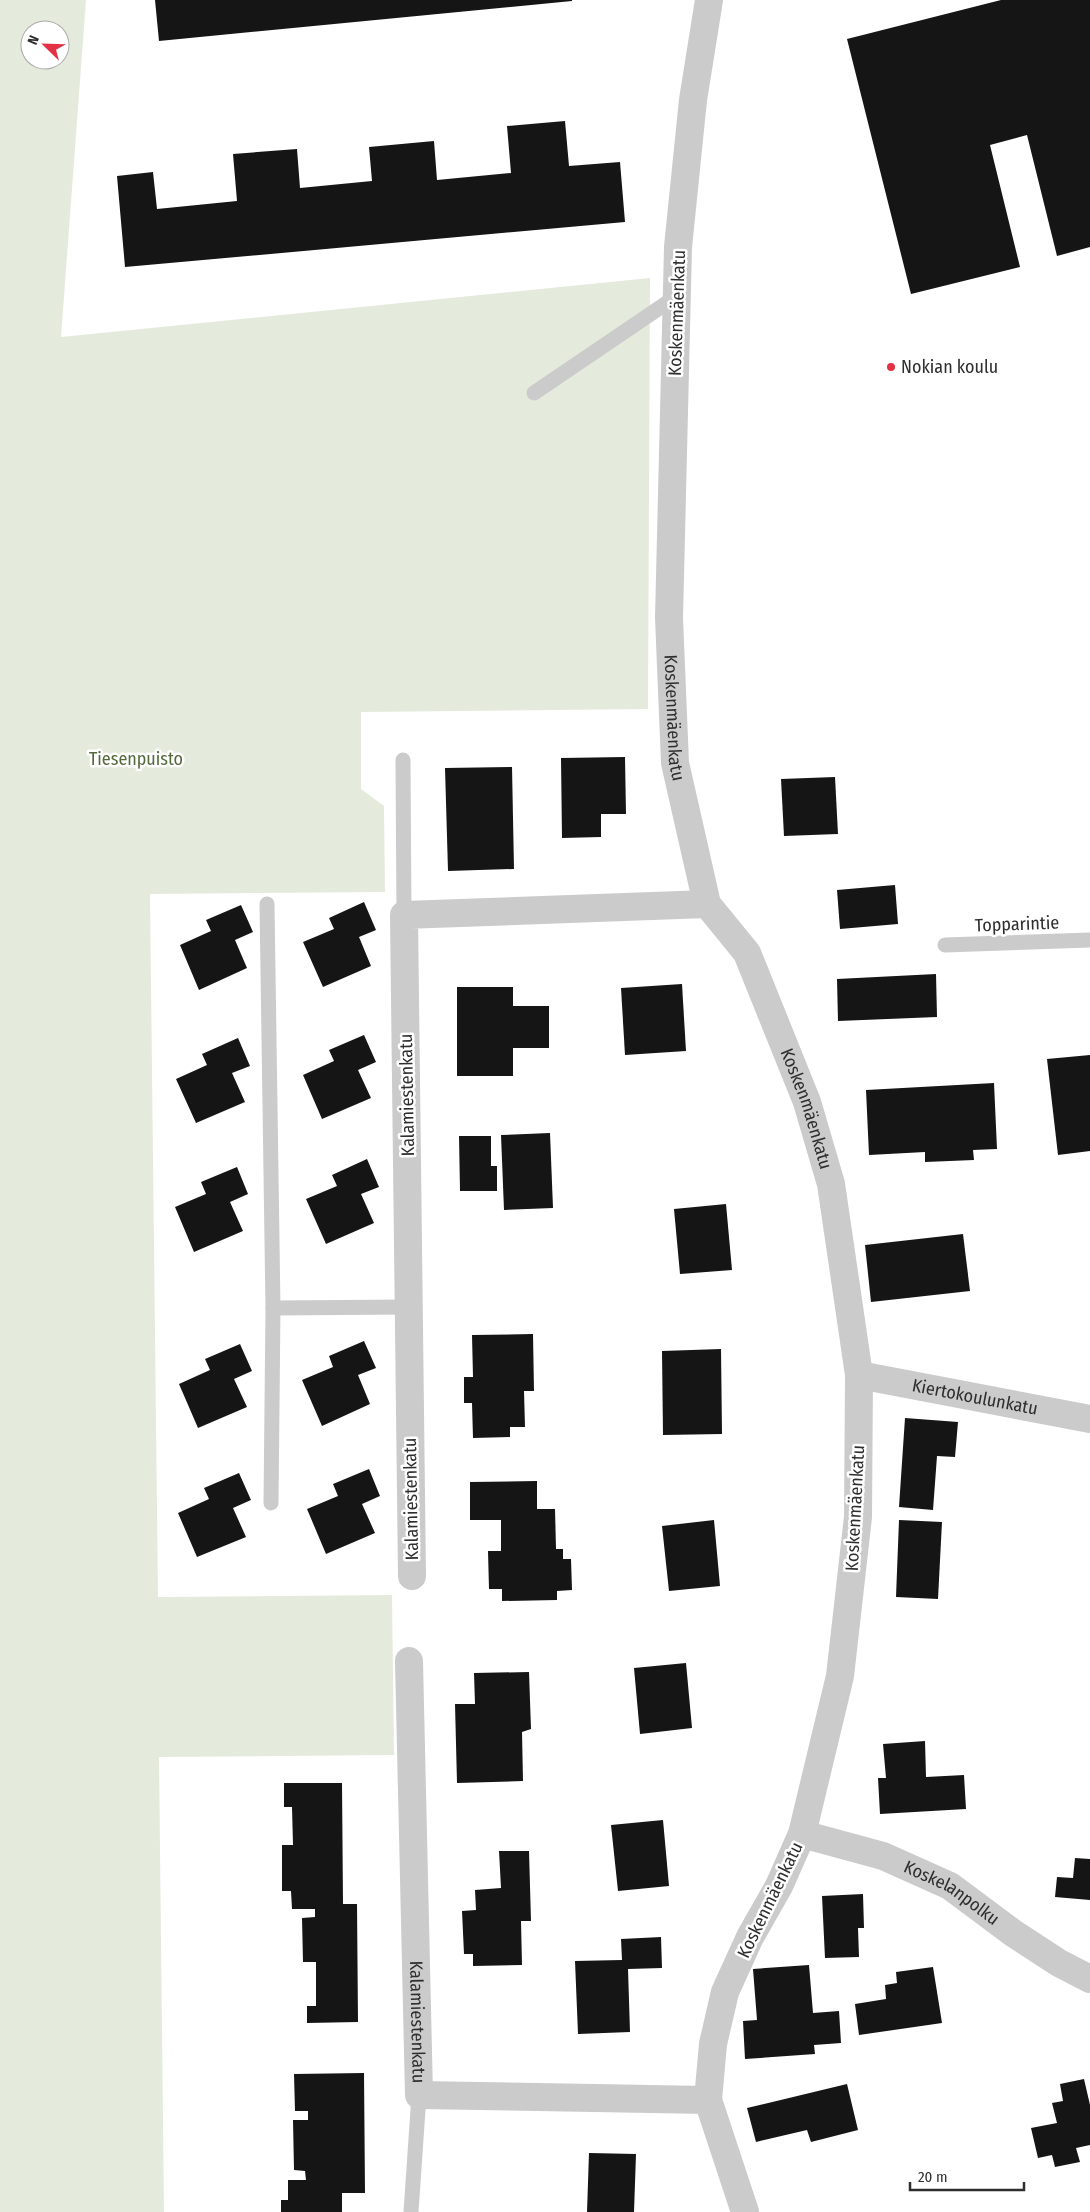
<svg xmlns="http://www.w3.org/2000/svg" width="1090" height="2212" font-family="'Fira Sans Condensed',sans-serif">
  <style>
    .green { fill: #e4ebdc; fill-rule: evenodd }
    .building { fill: #151515 }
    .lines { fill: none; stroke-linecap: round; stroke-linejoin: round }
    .service { stroke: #cbcbcb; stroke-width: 15 }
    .minor { stroke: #cbcbcb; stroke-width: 28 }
    .poi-dot { fill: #e33245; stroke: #fff; stroke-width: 2 }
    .labels { text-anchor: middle; stroke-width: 5; stroke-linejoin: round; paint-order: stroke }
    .street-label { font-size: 18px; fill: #2e2e2e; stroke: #fff }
    .poi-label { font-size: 18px; fill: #2e2e2e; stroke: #fff; text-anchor: start }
    .park-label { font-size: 18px; fill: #53693c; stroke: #fff }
  </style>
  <rect width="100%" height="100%" fill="#fff"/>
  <path class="green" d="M 0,0 L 86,0 L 61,337 L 650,278 L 648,709 L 361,712 L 361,789 L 384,806 L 385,892 L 150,894 L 158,1597 L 392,1595 L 394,1755 L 159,1757 L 164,2212 L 0,2212 ZM 30,30 L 60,30 L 60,60 L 30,60 Z"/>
  <g class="building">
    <path d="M 155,0 L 572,0 L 572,1 L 159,41 Z"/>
    <path d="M 1001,0 L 1090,0 L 1090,247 L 1057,256 L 1027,135 L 990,145 L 1020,267 L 911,294 L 847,39 Z"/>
    <path d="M 565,121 L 569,166 L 620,162 L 625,222 L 125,267 L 117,176 L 153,172 L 157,209 L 237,201 L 233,154 L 297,149 L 300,188 L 372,181 L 369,147 L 434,141 L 437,180 L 511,173 L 507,126 Z"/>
    <path d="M 625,757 L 626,814 L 601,814 L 601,837 L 562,838 L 561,758 Z"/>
    <path d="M 512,767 L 514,869 L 448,871 L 445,768 Z"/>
    <path d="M 835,777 L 838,834 L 784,836 L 781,779 Z"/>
    <path d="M 895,885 L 898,924 L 840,929 L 837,890 Z"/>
    <path d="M 364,902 L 376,930 L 359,937 L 371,966 L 323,987 L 303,942 L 334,929 L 329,918 Z"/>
    <path d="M 241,905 L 253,932 L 235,940 L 247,968 L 199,990 L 180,945 L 211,931 L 206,920 Z"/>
    <path d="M 936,974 L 937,1017 L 838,1021 L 837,979 Z"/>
    <path d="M 682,984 L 686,1051 L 625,1055 L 621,988 Z"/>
    <path d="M 457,987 L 513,987 L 513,1006 L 549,1006 L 549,1048 L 513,1048 L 513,1076 L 457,1076 Z"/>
    <path d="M 364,1035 L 376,1062 L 358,1070 L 371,1098 L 322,1119 L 303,1075 L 334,1061 L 329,1050 Z"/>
    <path d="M 238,1038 L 250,1066 L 232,1073 L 245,1102 L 196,1123 L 176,1079 L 207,1065 L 202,1054 Z"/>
    <path d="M 1090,1055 L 1090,1151 L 1058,1155 L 1047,1059 Z"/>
    <path d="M 994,1083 L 997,1149 L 973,1150 L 974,1160 L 925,1162 L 925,1152 L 869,1155 L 866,1090 Z"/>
    <path d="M 550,1133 L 553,1208 L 504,1210 L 501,1135 Z"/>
    <path d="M 459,1136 L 491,1136 L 491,1166 L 497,1166 L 497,1191 L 460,1191 Z"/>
    <path d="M 367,1159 L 379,1187 L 361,1194 L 374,1223 L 326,1244 L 306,1199 L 337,1186 L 332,1175 Z"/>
    <path d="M 237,1167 L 248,1194 L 230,1202 L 243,1231 L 194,1252 L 175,1207 L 206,1194 L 201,1182 Z"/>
    <path d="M 726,1204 L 732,1270 L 680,1274 L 674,1209 Z"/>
    <path d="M 963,1234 L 970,1291 L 871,1302 L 865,1245 Z"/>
    <path d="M 533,1334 L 534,1391 L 524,1391 L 525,1427 L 510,1427 L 510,1437 L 473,1438 L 472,1403 L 464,1403 L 464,1377 L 473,1377 L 472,1335 Z"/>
    <path d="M 364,1341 L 376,1368 L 358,1375 L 370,1404 L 322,1426 L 302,1380 L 333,1367 L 329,1356 Z"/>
    <path d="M 240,1344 L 252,1371 L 234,1379 L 247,1407 L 198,1428 L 179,1384 L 210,1370 L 205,1359 Z"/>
    <path d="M 721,1349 L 722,1434 L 663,1435 L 662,1351 Z"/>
    <path d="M 905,1418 L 958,1422 L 955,1457 L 937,1456 L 933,1510 L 899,1507 Z"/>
    <path d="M 369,1469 L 380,1496 L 362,1504 L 375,1533 L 326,1554 L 307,1509 L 338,1496 L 333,1484 Z"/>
    <path d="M 239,1473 L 251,1500 L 233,1508 L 246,1537 L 197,1557 L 178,1513 L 209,1499 L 204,1488 Z"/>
    <path d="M 537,1481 L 537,1509 L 555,1509 L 556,1549 L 563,1549 L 563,1559 L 571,1559 L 572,1590 L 557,1591 L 557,1600 L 502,1601 L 502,1589 L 489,1589 L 488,1551 L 501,1551 L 501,1520 L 470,1520 L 470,1482 Z"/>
    <path d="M 714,1520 L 720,1586 L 669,1591 L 662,1526 Z"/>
    <path d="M 899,1520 L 942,1522 L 938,1599 L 896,1597 Z"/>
    <path d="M 686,1663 L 692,1728 L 640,1734 L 634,1668 Z"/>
    <path d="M 529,1672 L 531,1729 L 522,1732 L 523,1781 L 457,1783 L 455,1704 L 475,1704 L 474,1673 Z"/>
    <path d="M 925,1741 L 926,1777 L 964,1775 L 966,1809 L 880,1814 L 878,1778 L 886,1778 L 883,1744 Z"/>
    <path d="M 284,1783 L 342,1783 L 343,1904 L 357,1904 L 358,2022 L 307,2023 L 307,2006 L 316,2006 L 316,1962 L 303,1962 L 302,1918 L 315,1917 L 315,1909 L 292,1909 L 291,1891 L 282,1891 L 282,1845 L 293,1845 L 292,1807 L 284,1807 Z"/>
    <path d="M 663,1820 L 669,1886 L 618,1891 L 611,1825 Z"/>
    <path d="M 499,1851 L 529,1851 L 531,1921 L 521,1921 L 522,1965 L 473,1966 L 473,1954 L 464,1954 L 462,1911 L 476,1910 L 475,1890 L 501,1888 Z"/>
    <path d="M 1075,1858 L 1090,1859 L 1090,1900 L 1055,1897 L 1057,1877 L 1073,1878 Z"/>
    <path d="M 863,1894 L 864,1928 L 858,1928 L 859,1957 L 825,1958 L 822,1896 Z"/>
    <path d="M 661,1937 L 662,1968 L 628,1969 L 630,2032 L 578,2034 L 575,1961 L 622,1960 L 621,1939 Z"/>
    <path d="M 809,1965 L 813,2013 L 839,2011 L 841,2043 L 814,2045 L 815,2054 L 745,2059 L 743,2021 L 757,2020 L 753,1969 Z"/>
    <path d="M 933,1967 L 942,2023 L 859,2035 L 855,2004 L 886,1999 L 885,1985 L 897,1983 L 896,1972 Z"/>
    <path d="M 364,2073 L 365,2193 L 342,2193 L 342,2212 L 281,2212 L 281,2200 L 288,2200 L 288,2180 L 306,2180 L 305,2171 L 294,2170 L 293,2120 L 308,2120 L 308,2111 L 295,2111 L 294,2074 Z"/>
    <path d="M 1084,2079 L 1090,2105 L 1090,2145 L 1076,2148 L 1080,2162 L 1055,2167 L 1052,2155 L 1038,2158 L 1031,2128 L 1057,2123 L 1052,2103 L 1063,2101 L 1060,2084 Z"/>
    <path d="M 847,2084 L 858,2130 L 811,2142 L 807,2130 L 756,2142 L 747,2108 Z"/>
    <path d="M 589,2153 L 636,2154 L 634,2212 L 587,2212 Z"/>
  </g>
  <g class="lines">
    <g class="service">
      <path d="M 534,393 L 677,296"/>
      <path d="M 403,760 L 404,915"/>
      <path d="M 267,904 L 273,1308"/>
      <path d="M 945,945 L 1090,940"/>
      <path d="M 271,1503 L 273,1308 L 409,1307"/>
      <path d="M 411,2212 L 419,2095"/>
    </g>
    <g class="minor">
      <path id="s1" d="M 709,0 L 693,100 L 678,247 L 669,618 L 675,763 L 707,904 L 747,953 L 807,1102 L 831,1184 L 859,1375 L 858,1517 L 840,1676 L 802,1834 L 779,1886 L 750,1937 L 725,1992 L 713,2044 L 708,2100 L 745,2212"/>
      <path id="s2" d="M 859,1375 L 1090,1419"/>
      <path d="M 412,1576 L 404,915 L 707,904"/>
      <path id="s3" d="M 409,1661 L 419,2095 L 708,2100"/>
      <path id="s4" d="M 802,1834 L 883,1856 L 950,1886 L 1013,1933 L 1059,1963 L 1090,1979"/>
    </g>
  </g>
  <circle class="poi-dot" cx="891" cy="367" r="5"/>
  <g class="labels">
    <g class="street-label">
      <text transform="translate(677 313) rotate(-88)" y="6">Koskenmäenkatu</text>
      <text dy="6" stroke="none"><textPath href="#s1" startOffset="720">Koskenmäenkatu</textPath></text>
      <text transform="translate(1017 924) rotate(-2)" y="6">Topparintie</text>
      <text transform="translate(407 1095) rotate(-91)" y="6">Kalamiestenkatu</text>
      <text dy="6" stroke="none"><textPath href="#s1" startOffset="1140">Koskenmäenkatu</textPath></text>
      <text dy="6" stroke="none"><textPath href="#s2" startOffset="118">Kiertokoulunkatu</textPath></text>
      <text transform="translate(411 1499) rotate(-91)" y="6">Kalamiestenkatu</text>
      <text transform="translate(855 1508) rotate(-87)" y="6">Koskenmäenkatu</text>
      <text dy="6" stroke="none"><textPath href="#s4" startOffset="162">Koskelanpolku</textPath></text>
      <text transform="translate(770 1900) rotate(-64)" y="6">Koskenmäenkatu</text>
      <text dy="6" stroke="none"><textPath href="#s3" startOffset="361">Kalamiestenkatu</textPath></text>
    </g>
    <g class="poi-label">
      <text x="901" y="373">Nokian koulu</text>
    </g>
    <g class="park-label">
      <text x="136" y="765">Tiesenpuisto</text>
    </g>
  </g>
  <g transform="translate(45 45) rotate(293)"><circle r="24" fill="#ffffff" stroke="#ababab"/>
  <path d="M0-4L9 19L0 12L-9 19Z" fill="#e33245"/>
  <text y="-8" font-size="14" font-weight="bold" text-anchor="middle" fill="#2e2e2e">N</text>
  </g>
  <path d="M910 2182v8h114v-8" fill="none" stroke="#2e2e2e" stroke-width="2.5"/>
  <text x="918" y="2182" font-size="15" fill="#2e2e2e" stroke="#ffffff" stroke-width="4" paint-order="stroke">20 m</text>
</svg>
